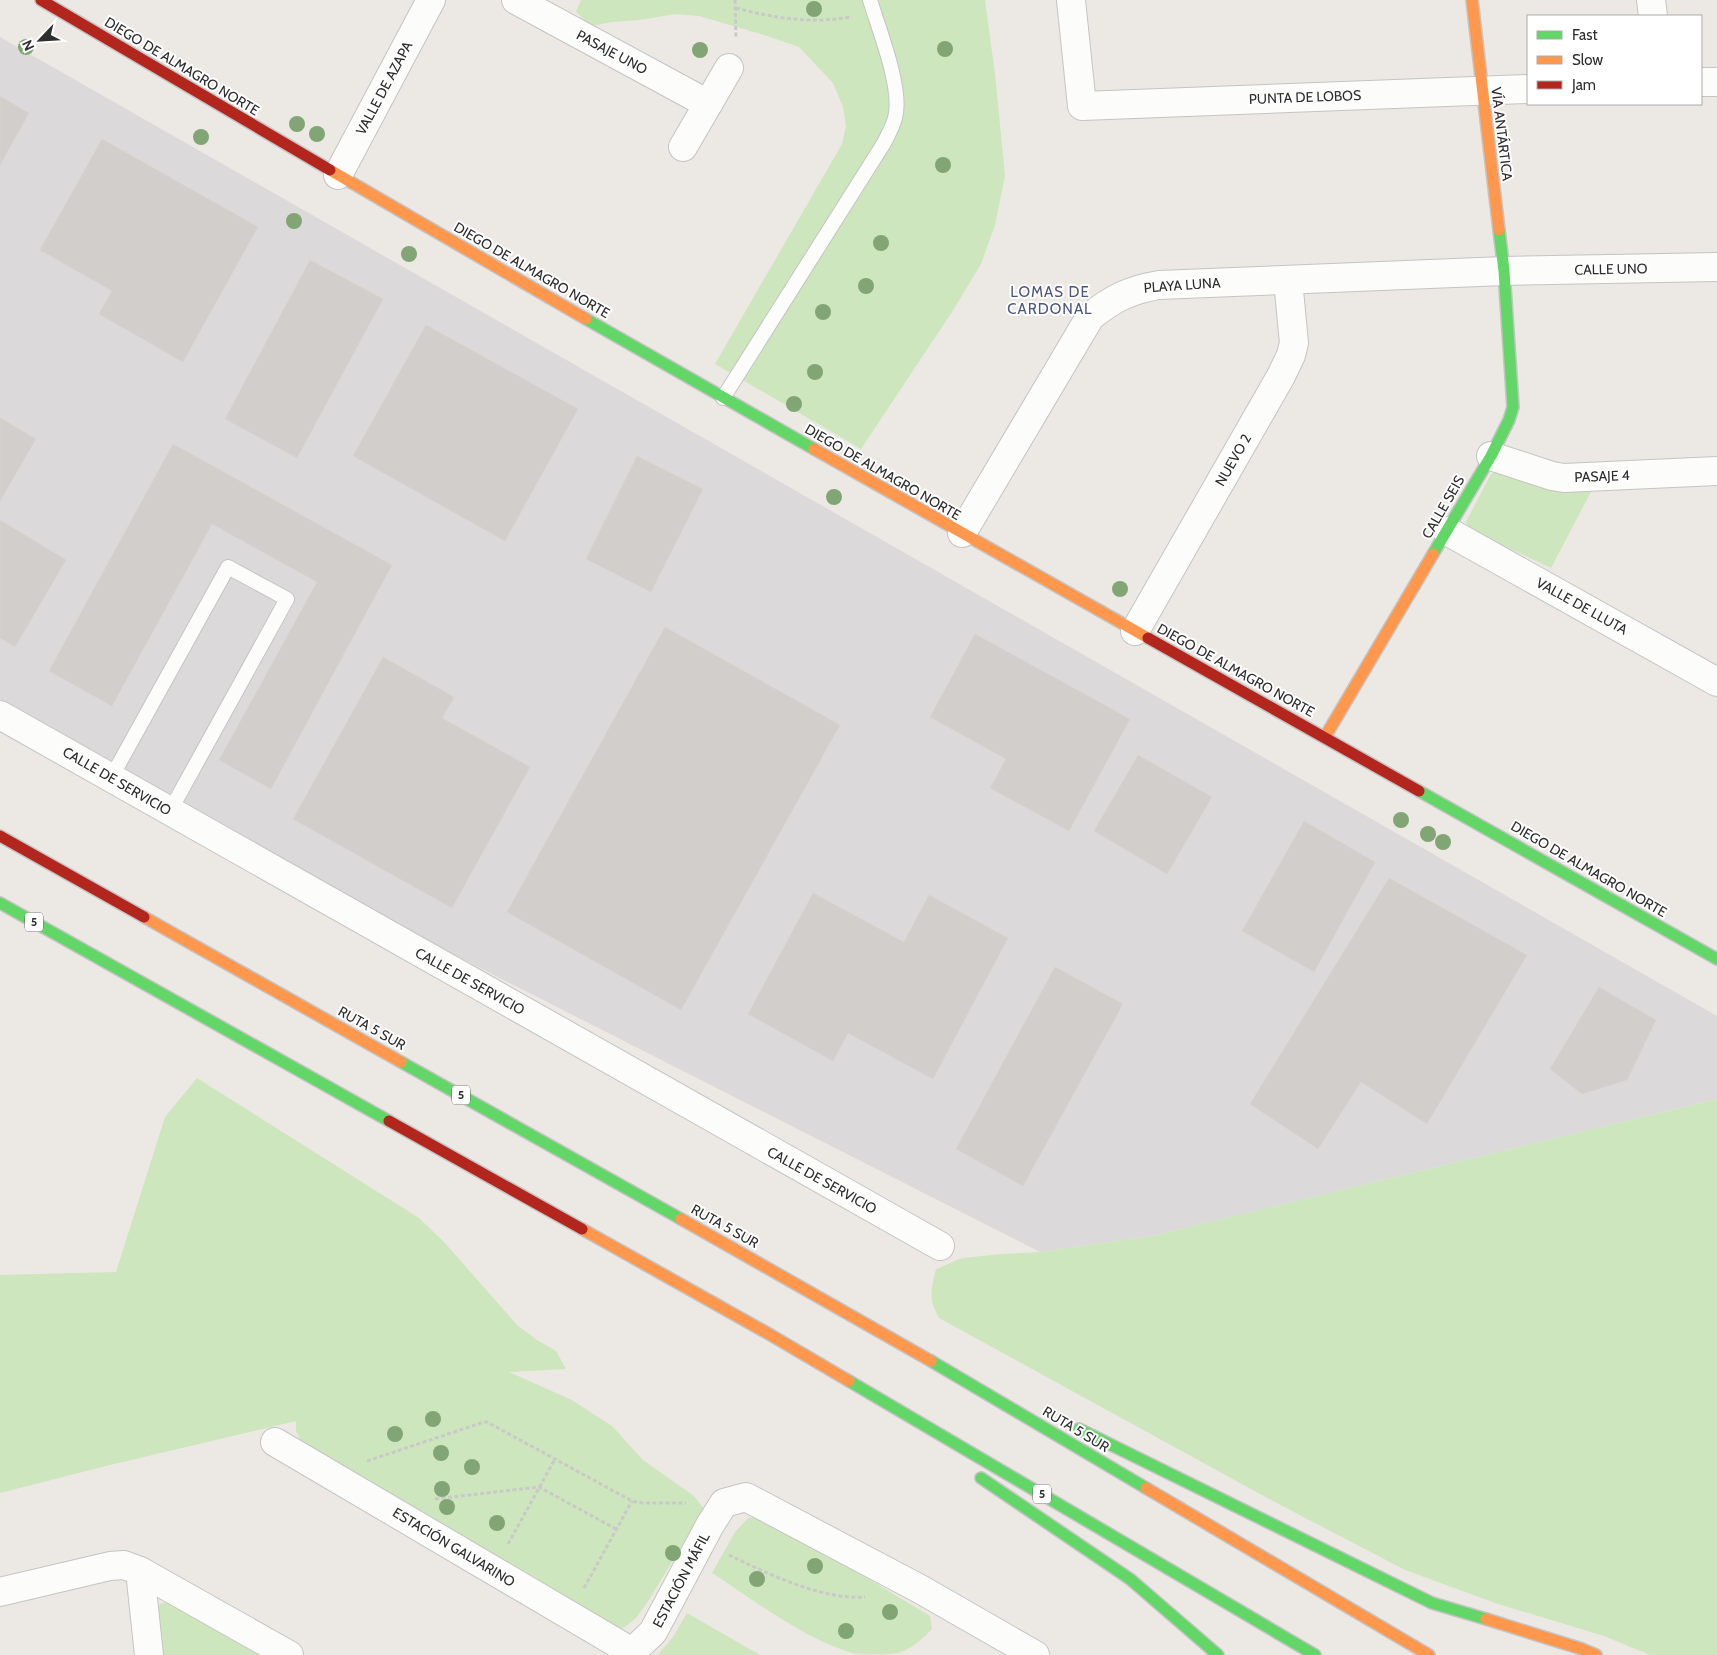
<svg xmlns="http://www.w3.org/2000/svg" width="1717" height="1655" font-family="Cabin,sans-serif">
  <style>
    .industrial { fill: #dcd9db }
    .green { fill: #cee6be }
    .building { fill: #d1cecb; stroke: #d7d4d0 }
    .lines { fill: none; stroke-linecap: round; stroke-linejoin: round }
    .lane-casing { stroke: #c5c4c5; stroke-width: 16 }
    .street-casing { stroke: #c5c4c5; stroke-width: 30 }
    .fast-casing { stroke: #c5c4c5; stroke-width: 14 }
    .slow-casing { stroke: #c5c4c5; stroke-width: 14 }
    .jam-casing { stroke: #c5c4c5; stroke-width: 14 }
    .path { stroke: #c9c9c8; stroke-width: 3; stroke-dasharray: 4 2.5; stroke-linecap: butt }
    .lane { stroke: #fcfcfb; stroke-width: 14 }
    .street { stroke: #fcfcfb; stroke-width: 28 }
    .fast { stroke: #63d668; stroke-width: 11 }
    .slow { stroke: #ff974d; stroke-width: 11 }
    .jam { stroke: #b3261e; stroke-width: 11 }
    .tree { fill: #82a575 }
    .labels { text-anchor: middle; stroke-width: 4; stroke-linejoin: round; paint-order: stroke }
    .shield { fill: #fff; stroke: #6d6d6d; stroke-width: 1 }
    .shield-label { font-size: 12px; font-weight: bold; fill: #2e2e2e }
    .street-label { font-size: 14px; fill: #2e2e2e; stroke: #fff }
    .neighbourhood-label { font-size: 15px; letter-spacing: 1px; fill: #4d5680; stroke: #fff }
  </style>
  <rect width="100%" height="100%" fill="#ece8e4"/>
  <path class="industrial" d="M 0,37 L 1717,1016 L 1717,1099 L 1152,1236 L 1040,1252 L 340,897 L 0,699 Z"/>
  <g class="green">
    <path d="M 581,0 L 985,0 L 995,74 L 1005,176 L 995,225 L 981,264 L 952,312 L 861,449 L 715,364 L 842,144 L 846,126 L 843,107 L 833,83 L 799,47 L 764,35 L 699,16 L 676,14 L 640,20 L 612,22 L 591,26 L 576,12 Z"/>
    <path d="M 1500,471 C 1519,481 1540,489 1561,490 C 1571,491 1583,489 1593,488 L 1551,568 L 1470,530 L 1466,522 L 1491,474 Z"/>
    <path d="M 197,1078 L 419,1218 L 445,1243 L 517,1325 L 537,1340 L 556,1351 L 566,1369 L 509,1372 L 572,1400 L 612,1426 L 643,1460 L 694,1496 L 704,1509 L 647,1603 L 636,1618 L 617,1633 L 308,1455 L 296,1431 L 296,1421 L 106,1466 L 0,1493 L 0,1275 L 116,1272 L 165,1117 Z"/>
    <path d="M 1717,1099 L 1717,1655 L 1650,1655 L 1604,1636 L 1498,1604 L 1405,1570 L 1271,1500 L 939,1318 C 928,1299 931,1290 936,1269 L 962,1258 L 1002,1254 L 1040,1252 L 1152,1236 Z"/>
    <path d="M 758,1517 L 769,1519 L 930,1616 L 932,1629 C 924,1638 910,1650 898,1653 C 885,1655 865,1655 852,1653 C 803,1638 755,1601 712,1573 L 735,1532 L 748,1518 Z"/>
    <path d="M 171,1601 L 268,1655 L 161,1655 L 156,1610 L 160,1604 Z"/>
    <path d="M 687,1613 L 760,1655 L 658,1655 L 673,1637 Z"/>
  </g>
  <g class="building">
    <path d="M 0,96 L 29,113 L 0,165 Z"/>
    <path d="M 102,139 L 258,227 L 183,362 L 99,314 L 112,291 L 40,250 Z"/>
    <path d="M 310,260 L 383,299 L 297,458 L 225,419 Z"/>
    <path d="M 426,325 L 578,409 L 505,541 L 353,456 Z"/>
    <path d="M 0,418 L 36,439 L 0,501 Z"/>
    <path d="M 173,444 L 392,565 L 271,789 L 219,760 L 317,582 L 212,524 L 112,706 L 49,671 Z"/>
    <path d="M 637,456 L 703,489 L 651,592 L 586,559 Z"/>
    <path d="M 0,520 L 66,560 L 15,647 L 0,638 Z"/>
    <path d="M 665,627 L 840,725 L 681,1010 L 507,912 Z"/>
    <path d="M 975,634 L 1130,719 L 1069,831 L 990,788 L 1006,759 L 930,717 Z"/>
    <path d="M 383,657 L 454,697 L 442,718 L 530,767 L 452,908 L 293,819 Z"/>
    <path d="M 1138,755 L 1212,797 L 1167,874 L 1094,831 Z"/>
    <path d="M 1304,821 L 1375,862 L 1314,972 L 1242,931 Z"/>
    <path d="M 1389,878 L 1527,955 L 1427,1124 L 1361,1082 L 1318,1149 L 1250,1104 Z"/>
    <path d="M 813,893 L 904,942 L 929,895 L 1008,938 L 933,1079 L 848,1033 L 833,1061 L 748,1014 Z"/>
    <path d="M 1055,967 L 1123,1004 L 1023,1186 L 956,1149 Z"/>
    <path d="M 1599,987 L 1656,1020 L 1627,1080 L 1582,1094 L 1550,1069 Z"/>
  </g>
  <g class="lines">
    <g class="lane-casing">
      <g id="lane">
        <path d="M 723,398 L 884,143 C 888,135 893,126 895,118 C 903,89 879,30 870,0"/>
        <path d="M 111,778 L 228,567 L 287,599 L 170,811"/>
      </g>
    </g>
    <g class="street-casing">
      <g id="street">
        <path d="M 516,0 L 708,104"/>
        <path d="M 1071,0 L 1082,106 L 1528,89"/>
        <path d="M 1651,0 L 1653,16"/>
        <path d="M 1701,82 L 1717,82"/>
        <path d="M 683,147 L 729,68"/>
        <path d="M 338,175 L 431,0"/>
        <path d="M 1491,456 L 1552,476 L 1564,478 L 1717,471"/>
        <path d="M 1447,531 L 1717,682"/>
        <path d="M 962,533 L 1090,317 C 1113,298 1130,290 1159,285 L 1504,271 L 1717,267"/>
        <path d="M 1135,631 L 1281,376 L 1291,355 L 1294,343 L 1288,280"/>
        <path d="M 0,715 L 940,1246"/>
        <path d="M 275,1442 L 632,1652"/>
        <path d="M 140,1571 L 149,1655"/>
        <path d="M 0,1592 L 110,1566 L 124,1565 L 140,1571 L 289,1655"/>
        <path d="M 629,1655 L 653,1632 L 710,1525 L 724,1503 L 746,1497 L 920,1589 L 1035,1655"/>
      </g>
    </g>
    <g class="fast-casing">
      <g id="fast">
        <path d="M 586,319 L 814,449"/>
        <path d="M 1433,554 L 1491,456 L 1509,420 L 1513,407 L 1504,271 L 1499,230"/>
        <path d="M 1419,791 L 1717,959"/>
        <path d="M 0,903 L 389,1121"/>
        <path d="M 401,1062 L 681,1219"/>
        <path d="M 931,1361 L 1146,1488"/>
        <path d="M 849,1381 L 1315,1655"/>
        <path d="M 1079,1429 L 1432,1603 L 1486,1619"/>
        <path d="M 981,1478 L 1130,1579 L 1218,1655"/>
      </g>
    </g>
    <g class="slow-casing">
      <g id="slow">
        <path d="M 1472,0 L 1499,230"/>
        <path d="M 330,170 L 586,319"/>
        <path d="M 814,449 L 1148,638"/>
        <path d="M 1325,737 L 1433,554"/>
        <path d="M 144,917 L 401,1062"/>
        <path d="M 681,1219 L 931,1361"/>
        <path d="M 582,1229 L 769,1334 L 849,1381"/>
        <path d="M 1146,1488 L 1429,1655"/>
        <path d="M 1486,1619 L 1582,1649 L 1596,1655"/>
      </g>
    </g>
    <g class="jam-casing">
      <g id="jam">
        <path d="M 41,0 L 330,170"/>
        <path d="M 1148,638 L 1419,791"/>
        <path d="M 0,836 L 144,917"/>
        <path d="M 389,1121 L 582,1229"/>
      </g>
    </g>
    <g class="path">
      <path d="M 735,0 L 736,39"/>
      <path d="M 736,8 C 773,18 812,24 851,17"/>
      <path d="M 367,1461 L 484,1422 L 487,1422 L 632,1501 L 643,1503 L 686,1503"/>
      <path d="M 435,1499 L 539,1487 L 616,1529"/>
      <path d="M 508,1544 L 555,1459"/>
      <path d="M 729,1555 C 768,1574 822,1600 865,1597"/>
      <path d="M 584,1588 L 632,1501"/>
    </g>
    <use href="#lane" class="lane"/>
    <use href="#street" class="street"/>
    <use href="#fast" class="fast"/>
    <use href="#slow" class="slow"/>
    <use href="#jam" class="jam"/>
  </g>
  <g class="tree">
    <circle cx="814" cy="9" r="8"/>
    <circle cx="26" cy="47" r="8"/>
    <circle cx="945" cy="49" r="8"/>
    <circle cx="700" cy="50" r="8"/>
    <circle cx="297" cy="124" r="8"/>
    <circle cx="317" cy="134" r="8"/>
    <circle cx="201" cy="137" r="8"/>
    <circle cx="943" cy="165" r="8"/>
    <circle cx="294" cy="221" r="8"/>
    <circle cx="881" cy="243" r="8"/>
    <circle cx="409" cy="254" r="8"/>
    <circle cx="866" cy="286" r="8"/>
    <circle cx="823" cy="312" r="8"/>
    <circle cx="815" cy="372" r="8"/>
    <circle cx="794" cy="404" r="8"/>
    <circle cx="834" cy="497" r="8"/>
    <circle cx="1120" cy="589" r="8"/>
    <circle cx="1401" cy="820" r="8"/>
    <circle cx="1428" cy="834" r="8"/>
    <circle cx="1443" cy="842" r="8"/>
    <circle cx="433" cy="1419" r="8"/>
    <circle cx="395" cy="1434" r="8"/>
    <circle cx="441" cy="1453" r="8"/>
    <circle cx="472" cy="1467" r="8"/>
    <circle cx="442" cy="1489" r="8"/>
    <circle cx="447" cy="1507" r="8"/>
    <circle cx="497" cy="1523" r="8"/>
    <circle cx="673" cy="1553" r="8"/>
    <circle cx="815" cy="1566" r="8"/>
    <circle cx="757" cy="1579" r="8"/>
    <circle cx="890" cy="1612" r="8"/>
    <circle cx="846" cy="1631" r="8"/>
  </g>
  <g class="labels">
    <g class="shield">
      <rect x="25" y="912.5" width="18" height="19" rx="4"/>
      <rect x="452" y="1085.5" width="18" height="19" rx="4"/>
      <rect x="1033" y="1484.5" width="18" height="19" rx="4"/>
    </g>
    <g class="shield-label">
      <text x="34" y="926">5</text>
      <text x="461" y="1099">5</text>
      <text x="1042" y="1498">5</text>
    </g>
    <g class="street-label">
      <text transform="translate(612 52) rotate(28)" y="5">PASAJE UNO</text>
      <text transform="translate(182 66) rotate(31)" y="5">DIEGO DE ALMAGRO NORTE</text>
      <text transform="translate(384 88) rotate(-62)" y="5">VALLE DE AZAPA</text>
      <text transform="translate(1305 97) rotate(-2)" y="5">PUNTA DE LOBOS</text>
      <text transform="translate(1502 134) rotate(83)" y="5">VÍA ANTÁRTICA</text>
      <text transform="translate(1611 269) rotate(-1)" y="5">CALLE UNO</text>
      <text transform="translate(532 270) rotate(30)" y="5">DIEGO DE ALMAGRO NORTE</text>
      <text transform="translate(1182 285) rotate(-4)" y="5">PLAYA LUNA</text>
      <text transform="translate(1233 460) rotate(-60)" y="5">NUEVO 2</text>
      <text transform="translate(883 472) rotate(30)" y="5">DIEGO DE ALMAGRO NORTE</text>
      <text transform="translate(1602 476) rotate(-2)" y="5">PASAJE 4</text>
      <text transform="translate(1443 507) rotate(-60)" y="5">CALLE SEIS</text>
      <text transform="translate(1582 606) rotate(29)" y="5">VALLE DE LLUTA</text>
      <text transform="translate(1236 670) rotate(29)" y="5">DIEGO DE ALMAGRO NORTE</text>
      <text transform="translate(117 781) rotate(30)" y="5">CALLE DE SERVICIO</text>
      <text transform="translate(1589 869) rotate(30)" y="5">DIEGO DE ALMAGRO NORTE</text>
      <text transform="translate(470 981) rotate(29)" y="5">CALLE DE SERVICIO</text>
      <text transform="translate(372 1028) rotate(29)" y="5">RUTA 5 SUR</text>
      <text transform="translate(822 1180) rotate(29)" y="5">CALLE DE SERVICIO</text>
      <text transform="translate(725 1226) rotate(29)" y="5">RUTA 5 SUR</text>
      <text transform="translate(1076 1429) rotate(31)" y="5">RUTA 5 SUR</text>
      <text transform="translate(454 1547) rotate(31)" y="5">ESTACIÓN GALVARINO</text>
      <text transform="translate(681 1580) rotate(-62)" y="5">ESTACIÓN MÁFIL</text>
    </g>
    <g class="neighbourhood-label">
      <text x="1050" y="297">LOMAS DE<tspan x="1050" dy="17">CARDONAL</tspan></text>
    </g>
  </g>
  <rect x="1527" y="15" width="175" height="90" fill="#ffffff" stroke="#ababab"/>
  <rect x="1537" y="31" width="25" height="8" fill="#63d668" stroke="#ababab"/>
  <text x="1572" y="40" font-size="15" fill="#2e2e2e">Fast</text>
  <rect x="1537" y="56" width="25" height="8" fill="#ff974d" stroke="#ababab"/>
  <text x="1572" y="65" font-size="15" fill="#2e2e2e">Slow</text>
  <rect x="1537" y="81" width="25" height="8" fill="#b3261e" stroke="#ababab"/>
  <text x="1572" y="90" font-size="15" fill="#2e2e2e">Jam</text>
  <g transform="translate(40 40) rotate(245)" stroke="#ffffff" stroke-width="4" paint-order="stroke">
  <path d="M0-4L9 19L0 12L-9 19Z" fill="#2e2e2e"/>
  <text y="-8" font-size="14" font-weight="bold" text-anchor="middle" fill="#2e2e2e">N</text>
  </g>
</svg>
